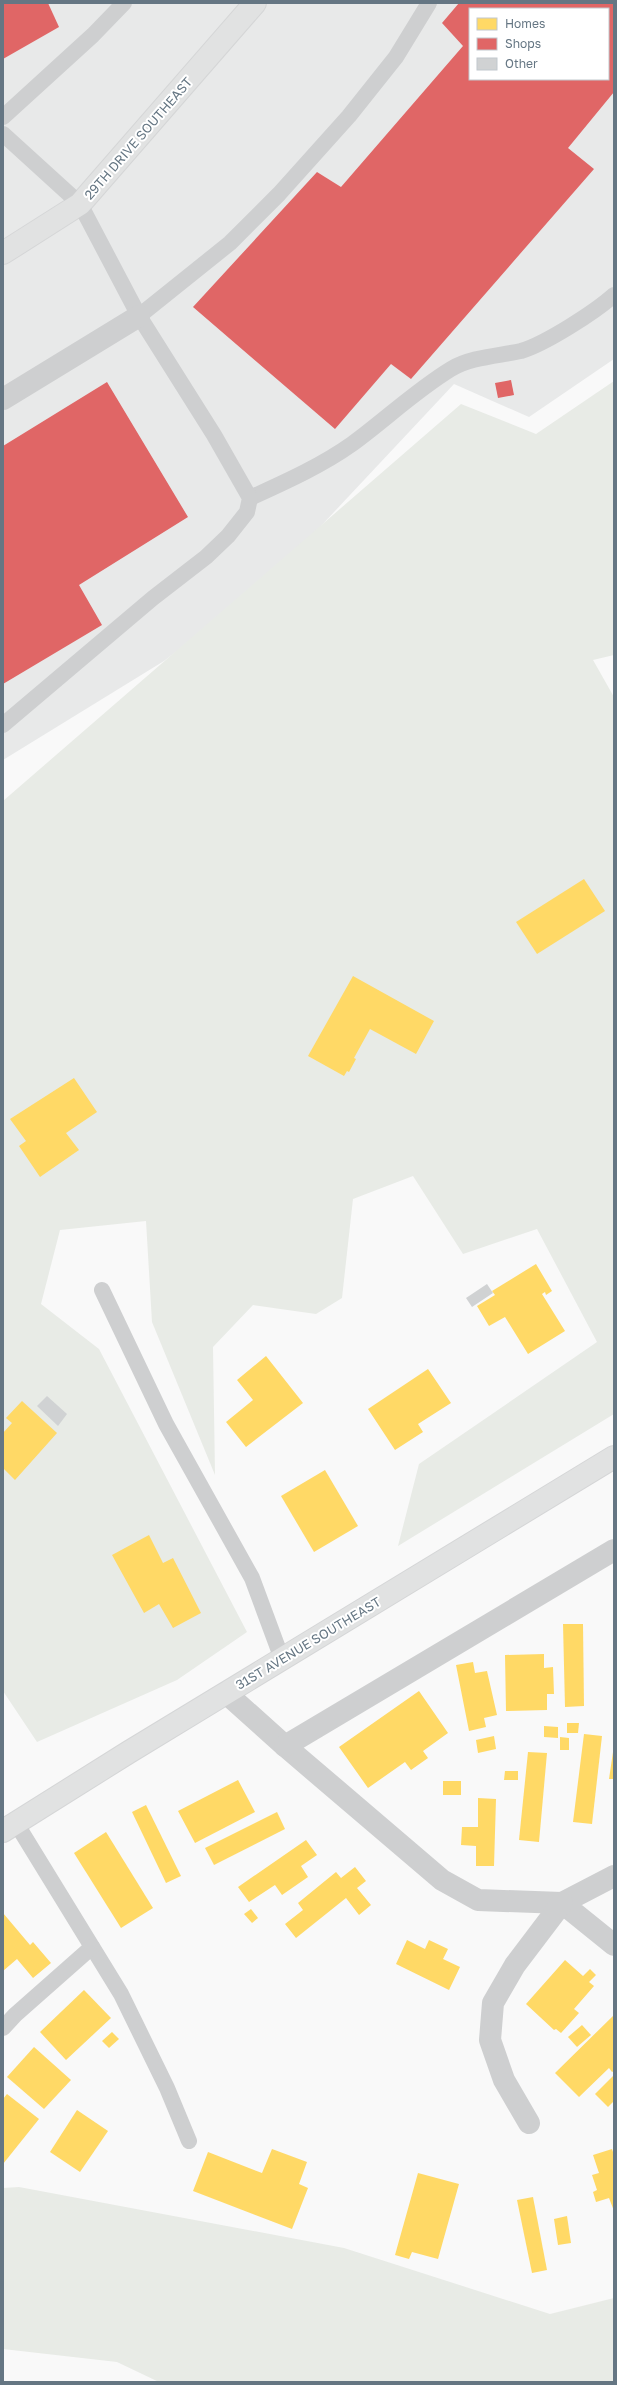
<svg xmlns="http://www.w3.org/2000/svg" width="617" height="2385" font-family="'Golos Text',sans-serif">
  <style>
    .built { fill: #e8e9e9; fill-rule: evenodd }
    .green { fill: #e8ebe6 }
    .homes { fill: #ffd966 }
    .shops { fill: #e06666; fill-rule: evenodd }
    .building { fill: #d0d2d3 }
    .lines { fill: none; stroke-linecap: round; stroke-linejoin: round }
    .secondary-casing { stroke: #d5d6d7; stroke-width: 24 }
    .lane { stroke: #cecfd0; stroke-width: 16 }
    .street { stroke: #cecfd0; stroke-width: 22 }
    .secondary { stroke: #e1e2e2; stroke-width: 22 }
    .labels { text-anchor: middle; stroke-width: 4; stroke-linejoin: round; paint-order: stroke }
    .street-label { font-size: 13px; fill: #657683; stroke: #fff }
  </style>
  <rect width="100%" height="100%" fill="#f9f9f9"/>
  <path class="built" d="M 3,3 L 614,3 L 614,359 L 529,417 L 454,384 L 275,575 L 164,661 L 3,760 ZM 470,9 L 608,9 L 608,79 L 470,79 Z"/>
  <g class="green">
    <path d="M 614,381 L 614,655 L 593,660 L 614,697 L 614,1414 L 398,1546 L 419,1464 L 597,1342 L 537,1229 L 463,1254 L 413,1176 L 353,1199 L 342,1298 L 316,1314 L 253,1305 L 213,1347 L 215,1475 L 152,1322 L 146,1221 L 60,1230 L 41,1304 L 99,1349 L 247,1632 L 177,1680 L 37,1742 L 3,1691 L 3,801 L 461,404 L 536,434 Z"/>
    <path d="M 19,2187 L 344,2248 L 550,2314 L 614,2298 L 614,2382 L 159,2382 L 117,2362 L 3,2349 L 3,2188 Z"/>
  </g>
  <g class="homes">
    <path d="M 584,879 L 605,911 L 537,954 L 516,922 Z"/>
    <path d="M 353,976 L 434,1021 L 416,1054 L 370,1029 L 354,1058 L 356,1059 L 349,1072 L 347,1071 L 344,1076 L 308,1056 Z"/>
    <path d="M 74,1078 L 97,1112 L 66,1133 L 79,1150 L 40,1177 L 19,1146 L 26,1141 L 10,1119 Z"/>
    <path d="M 536,1264 L 552,1291 L 546,1295 L 545,1292 L 542,1294 L 565,1331 L 528,1354 L 505,1317 L 489,1326 L 477,1306 L 495,1295 L 492,1291 Z"/>
    <path d="M 266,1356 L 303,1403 L 246,1447 L 226,1422 L 253,1400 L 237,1380 Z"/>
    <path d="M 428,1369 L 451,1403 L 418,1424 L 423,1432 L 395,1450 L 368,1409 Z"/>
    <path d="M 22,1401 L 57,1433 L 15,1480 L 3,1468 L 3,1433 L 12,1423 L 6,1418 Z"/>
    <path d="M 325,1470 L 358,1526 L 314,1552 L 281,1496 Z"/>
    <path d="M 149,1535 L 163,1563 L 173,1558 L 201,1613 L 173,1628 L 159,1604 L 144,1613 L 112,1555 Z"/>
    <path d="M 563,1624 L 583,1624 L 584,1706 L 565,1707 Z"/>
    <path d="M 544,1654 L 544,1668 L 553,1667 L 554,1694 L 547,1694 L 547,1710 L 506,1711 L 505,1655 Z"/>
    <path d="M 473,1662 L 475,1673 L 487,1671 L 497,1715 L 484,1718 L 486,1727 L 469,1731 L 456,1665 Z"/>
    <path d="M 419,1691 L 448,1733 L 423,1751 L 428,1758 L 411,1770 L 405,1762 L 368,1788 L 339,1747 Z"/>
    <path d="M 567,1723 L 579,1723 L 578,1733 L 567,1733 Z"/>
    <path d="M 544,1726 L 558,1727 L 558,1738 L 544,1737 Z"/>
    <path d="M 584,1734 L 602,1736 L 592,1824 L 573,1822 Z"/>
    <path d="M 494,1736 L 496,1749 L 478,1753 L 476,1740 Z"/>
    <path d="M 560,1737 L 569,1738 L 569,1750 L 560,1750 Z"/>
    <path d="M 528,1752 L 547,1753 L 539,1842 L 519,1840 Z"/>
    <path d="M 613,1752 L 614,1752 L 614,1779 L 609,1779 Z"/>
    <path d="M 505,1771 L 518,1771 L 518,1780 L 504,1780 Z"/>
    <path d="M 238,1780 L 255,1812 L 195,1843 L 178,1811 Z"/>
    <rect x="443" y="1781" width="18" height="14"/>
    <path d="M 478,1798 L 496,1799 L 494,1866 L 476,1866 L 476,1846 L 461,1845 L 462,1827 L 478,1827 Z"/>
    <path d="M 146,1805 L 181,1876 L 166,1883 L 132,1812 Z"/>
    <path d="M 277,1812 L 285,1829 L 214,1865 L 205,1848 Z"/>
    <path d="M 106,1832 L 153,1908 L 121,1928 L 74,1853 Z"/>
    <path d="M 306,1840 L 317,1855 L 301,1866 L 308,1877 L 282,1895 L 275,1885 L 249,1902 L 238,1887 Z"/>
    <path d="M 355,1867 L 366,1881 L 357,1888 L 371,1905 L 359,1915 L 346,1898 L 296,1938 L 285,1924 L 303,1910 L 298,1903 L 336,1872 L 341,1878 Z"/>
    <path d="M 251,1909 L 258,1918 L 252,1923 L 244,1914 Z"/>
    <path d="M 3,1913 L 30,1945 L 33,1942 L 51,1963 L 33,1978 L 17,1959 L 3,1971 Z"/>
    <path d="M 407,1940 L 425,1949 L 429,1940 L 448,1949 L 443,1959 L 460,1967 L 449,1990 L 396,1964 Z"/>
    <path d="M 565,1960 L 583,1976 L 590,1969 L 596,1975 L 589,1982 L 594,1986 L 574,2009 L 579,2013 L 561,2033 L 556,2029 L 554,2030 L 526,2004 Z"/>
    <path d="M 84,1990 L 111,2018 L 66,2060 L 40,2032 Z"/>
    <path d="M 614,2015 L 614,2071 L 612,2072 L 609,2068 L 579,2097 L 555,2073 Z"/>
    <path d="M 582,2025 L 591,2035 L 577,2047 L 568,2037 Z"/>
    <path d="M 112,2032 L 119,2039 L 109,2048 L 102,2041 Z"/>
    <path d="M 34,2047 L 71,2080 L 44,2109 L 7,2077 Z"/>
    <path d="M 614,2075 L 614,2101 L 608,2107 L 595,2094 Z"/>
    <path d="M 7,2094 L 39,2119 L 3,2164 L 3,2099 Z"/>
    <path d="M 77,2110 L 108,2131 L 80,2172 L 50,2152 Z"/>
    <path d="M 272,2149 L 307,2162 L 299,2184 L 308,2188 L 292,2229 L 193,2191 L 208,2152 L 262,2173 Z"/>
    <path d="M 612,2149 L 614,2155 L 614,2211 L 609,2198 L 596,2202 L 593,2192 L 597,2190 L 592,2175 L 599,2173 L 593,2155 Z"/>
    <path d="M 418,2173 L 459,2184 L 438,2259 L 412,2252 L 409,2259 L 395,2255 Z"/>
    <path d="M 533,2197 L 547,2270 L 532,2273 L 517,2200 Z"/>
    <path d="M 567,2216 L 571,2243 L 558,2245 L 554,2219 Z"/>
  </g>
  <g class="shops">
    <path d="M 3,3 L 48,3 L 59,27 L 3,59 Z"/>
    <path d="M 459,3 L 614,3 L 614,92 L 568,148 L 594,169 L 411,379 L 391,364 L 335,429 L 193,307 L 317,172 L 341,187 L 463,46 L 442,23 ZM 470,9 L 608,9 L 608,79 L 470,79 Z"/>
    <path d="M 511,380 L 514,395 L 498,398 L 495,383 Z"/>
    <path d="M 107,382 L 188,517 L 79,585 L 102,625 L 3,684 L 3,446 Z"/>
  </g>
  <g class="building">
    <path d="M 487,1284 L 493,1293 L 472,1307 L 466,1298 Z"/>
    <path d="M 47,1396 L 67,1414 L 58,1426 L 37,1406 Z"/>
  </g>
  <g class="lines">
    <g class="secondary-casing">
      <g id="secondary">
        <path d="M 3,253 L 80,204 L 255,3"/>
        <path d="M 3,1831 L 129,1752 L 614,1457"/>
      </g>
    </g>
    <g class="lane">
      <path d="M 3,117 L 93,35 L 124,3"/>
      <path d="M 3,134 L 80,204 L 139,316 L 230,243 L 279,194 L 349,116 L 396,57 L 429,3"/>
      <path d="M 250,498 C 285,482 321,466 352,444 C 385,420 415,391 451,369 C 471,357 498,356 521,351 C 545,344 595,312 614,295"/>
      <path d="M 3,725 L 153,598 L 206,557 L 228,536 L 247,512 L 250,498 L 214,435 L 139,316"/>
      <path d="M 102,1290 L 166,1424 L 252,1578 L 282,1659"/>
      <path d="M 16,1823 L 121,1994 L 167,2088 L 189,2141"/>
      <path d="M 3,2028 L 15,2015 L 92,1947"/>
    </g>
    <g class="street">
      <path d="M 3,399 L 139,316"/>
      <path d="M 226,1693 L 285,1746 L 442,1880 L 478,1900 L 562,1903"/>
      <path d="M 285,1746 L 614,1550"/>
      <path d="M 614,1876 L 562,1903 L 614,1945"/>
      <path d="M 529,2123 L 504,2080 L 490,2040 L 493,2003 L 515,1965 L 562,1903"/>
    </g>
    <use href="#secondary" class="secondary"/>
  </g>
  <g class="labels">
    <g class="street-label">
      <text transform="translate(138 138) rotate(-49)" y="5">29TH DRIVE SOUTHEAST</text>
      <text transform="translate(308 1643) rotate(-31)" y="5">31ST AVENUE SOUTHEAST</text>
    </g>
  </g>
  <rect width="617" height="2385" fill="none" stroke="#657683" stroke-width="8"/>
  <rect x="469" y="8" width="140" height="72" fill="#ffffff" stroke="#c1c8cd"/>
  <rect x="477" y="18" width="20" height="12" fill="#ffd966" stroke="#c1c8cd"/>
  <text x="505" y="28" font-size="12" fill="#657683">Homes</text>
  <rect x="477" y="38" width="20" height="12" fill="#e06666" stroke="#c1c8cd"/>
  <text x="505" y="48" font-size="12" fill="#657683">Shops</text>
  <rect x="477" y="58" width="20" height="12" fill="#d0d2d3" stroke="#c1c8cd"/>
  <text x="505" y="68" font-size="12" fill="#657683">Other</text>
</svg>
